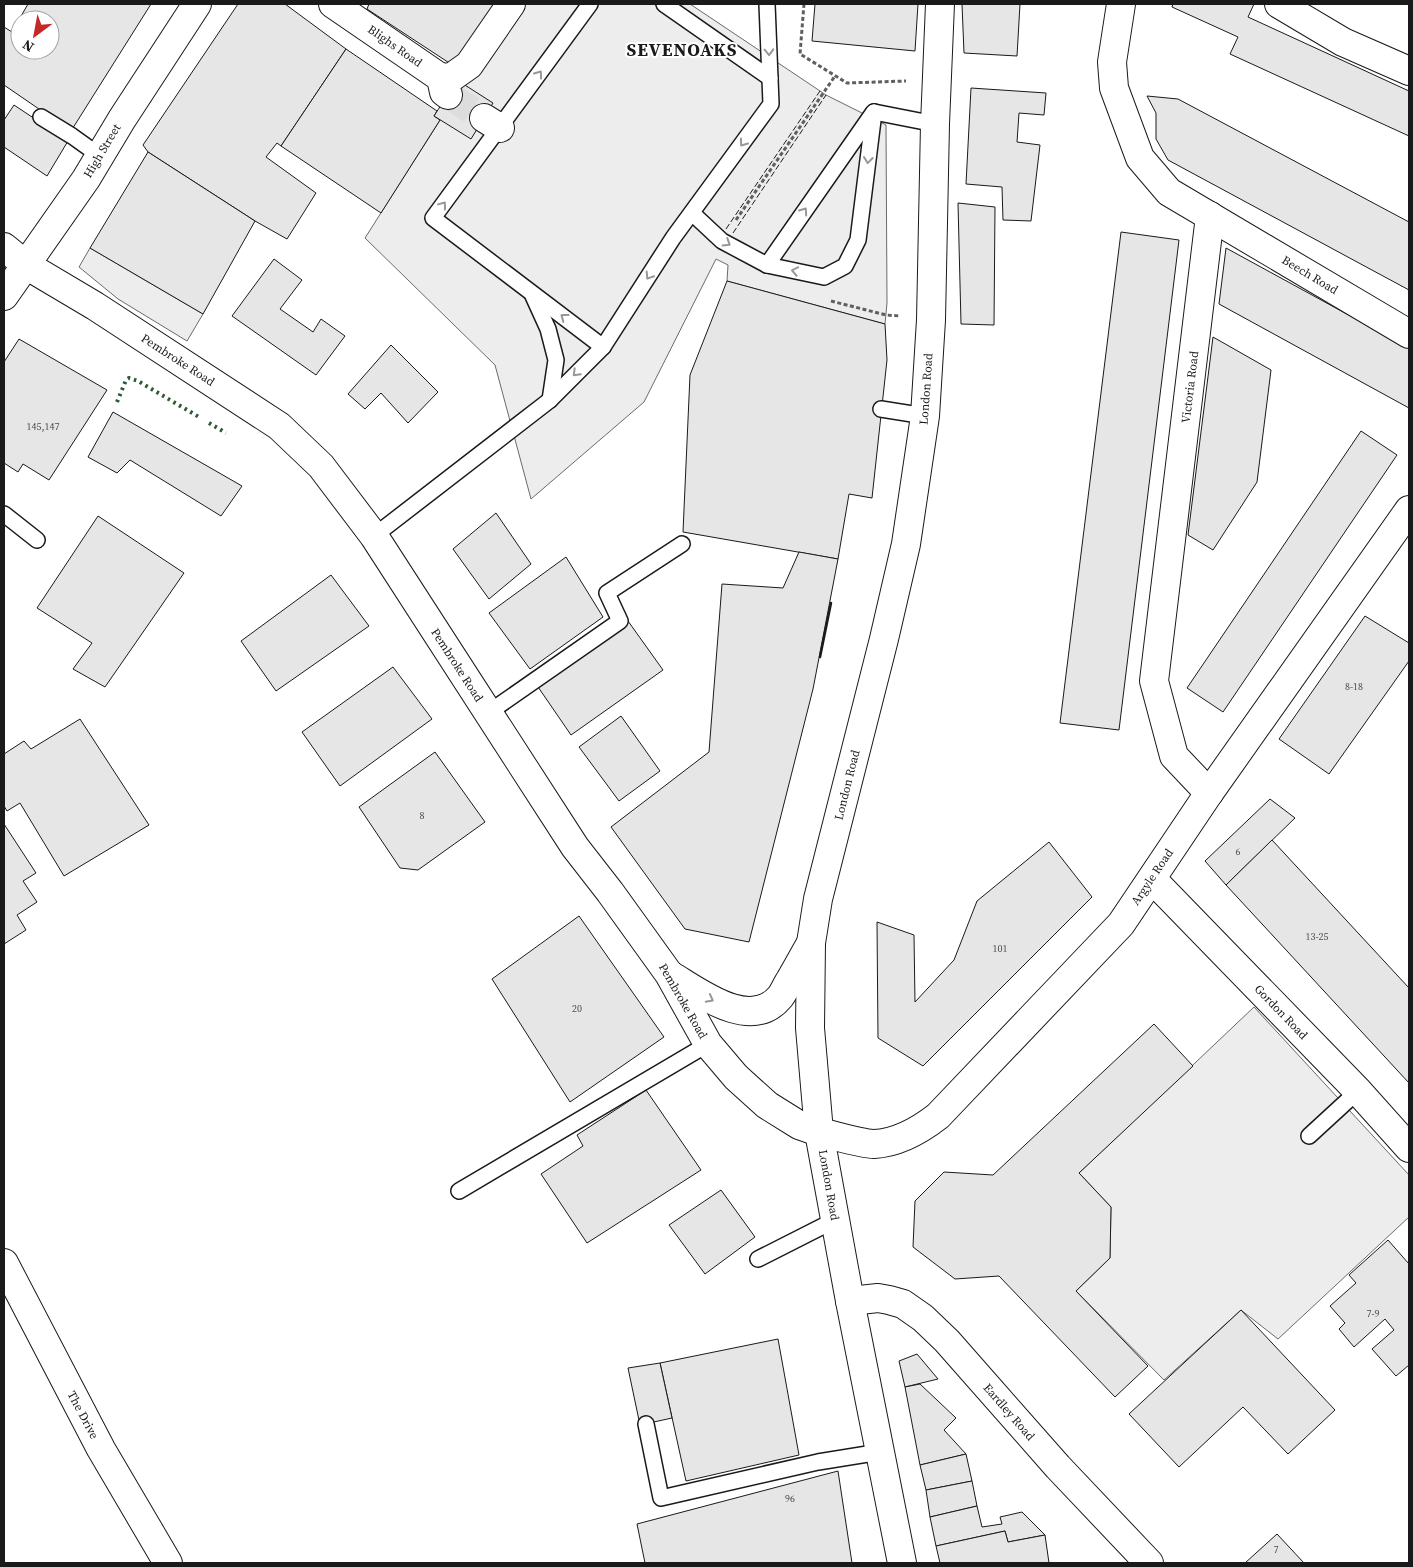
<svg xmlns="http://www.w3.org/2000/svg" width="1413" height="1567" font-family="'Source Serif 4',serif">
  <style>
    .built { fill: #ededed; stroke: #6a6a6a }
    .building { fill: #e6e6e6; stroke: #1a1a1a; fill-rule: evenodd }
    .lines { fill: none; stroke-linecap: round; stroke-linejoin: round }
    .street-tunnel { stroke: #ddd; stroke-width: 28; stroke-dasharray: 28 14; stroke-linecap: butt }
    .lane-casing { stroke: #1a1a1a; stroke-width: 18 }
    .street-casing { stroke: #1a1a1a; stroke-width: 30 }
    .secondary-casing { stroke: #1a1a1a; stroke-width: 30 }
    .primary-casing { stroke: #1a1a1a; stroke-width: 30 }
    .path { stroke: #5f5f5f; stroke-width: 3; stroke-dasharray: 4 2.5; stroke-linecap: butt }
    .lane { stroke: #fff; stroke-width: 15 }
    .street { stroke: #fff; stroke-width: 28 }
    .secondary { stroke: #fff; stroke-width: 28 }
    .primary { stroke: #fff; stroke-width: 28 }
    .hedge { stroke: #2b5a34; stroke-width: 4; stroke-dasharray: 2.5 4; stroke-linecap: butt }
    .fence { stroke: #1a1a1a; stroke-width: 1; stroke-dasharray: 6 2.5; stroke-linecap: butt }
    .wall { stroke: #1a1a1a; stroke-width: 2.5 }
    .oneway { stroke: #989898 }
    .labels { text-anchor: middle; stroke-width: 4; stroke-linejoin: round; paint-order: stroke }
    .number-label { font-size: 10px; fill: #4d4d4d }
    .street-label { font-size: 12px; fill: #1a1a1a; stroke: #fff }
    .district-label { font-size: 18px; font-weight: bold; letter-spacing: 1px; fill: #1a1a1a; stroke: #fff }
  </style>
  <rect width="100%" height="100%" fill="#fff"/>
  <g class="built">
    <path d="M 514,4 L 690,4 L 826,95 L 886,125 L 887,303 L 885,324 L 727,281 L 728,265 L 716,259 L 644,402 L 531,499 L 495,365 L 365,238 Z"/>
    <path d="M 90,248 L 203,314 L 187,341 L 118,299 L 79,267 Z"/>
    <path d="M 1254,1007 L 1409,1175 L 1409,1217 L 1278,1339 L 1241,1310 L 1164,1380 L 1076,1291 L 1110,1258 L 1111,1207 L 1079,1173 Z"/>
  </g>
  <g class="building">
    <path d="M 28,4 L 151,4 L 71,131 L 4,85 L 4,27 L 12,32 ZM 20,20 L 50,20 L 50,50 L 20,50 Z"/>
    <path d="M 238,4 L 285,4 L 346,49 L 281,146 L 277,143 L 266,157 L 316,193 L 287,239 L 255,221 L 148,152 L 143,145 Z"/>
    <path d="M 369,4 L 504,4 L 460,70 L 367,9 Z"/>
    <path d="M 815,4 L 918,4 L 915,51 L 812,41 Z"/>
    <path d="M 962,4 L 1020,4 L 1017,56 L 964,53 Z"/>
    <path d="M 1173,4 L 1254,4 L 1248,17 L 1409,91 L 1409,136 L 1230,54 L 1238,37 L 1172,7 Z"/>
    <path d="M 346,49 L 437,111 L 434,116 L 440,120 L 381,213 L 281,146 Z"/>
    <path d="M 457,80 L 493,103 L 471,139 L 434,116 Z"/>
    <path d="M 971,88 L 1046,93 L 1044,115 L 1019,113 L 1017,142 L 1040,145 L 1031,221 L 1003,220 L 1002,187 L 966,184 Z"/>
    <path d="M 1147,96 L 1178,99 L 1409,222 L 1409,290 L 1168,160 L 1156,139 L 1156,113 Z"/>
    <path d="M 14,105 L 68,141 L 47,176 L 4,147 L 4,120 Z"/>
    <path d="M 148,152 L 255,221 L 203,314 L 90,248 Z"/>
    <path d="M 958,203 L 995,207 L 994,325 L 961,324 Z"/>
    <path d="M 1121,232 L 1179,240 L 1119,730 L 1060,723 Z"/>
    <path d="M 1226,248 L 1409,348 L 1409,408 L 1219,304 Z"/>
    <path d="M 274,259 L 302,280 L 280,309 L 313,332 L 321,319 L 345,336 L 316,375 L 232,316 Z"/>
    <path d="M 727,281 L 885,324 L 887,360 L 872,498 L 849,494 L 838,559 L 683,532 L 690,375 Z"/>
    <path d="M 1213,337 L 1271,370 L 1257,482 L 1213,550 L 1188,535 Z"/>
    <path d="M 19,339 L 107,390 L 49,480 L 23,464 L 18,472 L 4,463 L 4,362 Z"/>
    <path d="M 391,345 L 438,392 L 408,423 L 381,393 L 365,409 L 348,394 Z"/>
    <path d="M 113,412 L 242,486 L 221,516 L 130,460 L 117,473 L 88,457 Z"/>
    <path d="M 1361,431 L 1397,455 L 1223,712 L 1187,688 Z"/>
    <path d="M 496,513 L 531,564 L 489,599 L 453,549 Z"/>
    <path d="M 98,516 L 184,573 L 105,687 L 73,669 L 92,643 L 37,608 Z"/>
    <path d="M 799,552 L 838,559 L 813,689 L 749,942 L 685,929 L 611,827 L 709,752 L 722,584 L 783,588 Z"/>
    <path d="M 566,557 L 603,617 L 530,669 L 489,613 Z"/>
    <path d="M 331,575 L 369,626 L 276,691 L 241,641 Z"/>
    <path d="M 1365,616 L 1409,643 L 1409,661 L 1329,774 L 1279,739 Z"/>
    <path d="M 628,621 L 663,670 L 571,735 L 536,684 Z"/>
    <path d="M 393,667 L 432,719 L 340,786 L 302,732 Z"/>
    <path d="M 621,716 L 660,771 L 619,801 L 579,747 Z"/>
    <path d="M 80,719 L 149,825 L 64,876 L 20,803 L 7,811 L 4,806 L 4,754 L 24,741 L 31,749 Z"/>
    <path d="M 435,752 L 485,822 L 418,870 L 400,868 L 359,807 Z"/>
    <path d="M 1270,799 L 1295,818 L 1226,885 L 1205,861 Z"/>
    <path d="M 4,824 L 36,873 L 23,881 L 37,902 L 17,915 L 26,930 L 4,944 Z"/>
    <path d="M 1272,840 L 1409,988 L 1409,1083 L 1226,885 Z"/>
    <path d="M 1049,842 L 1092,897 L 923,1066 L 878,1038 L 877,922 L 914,935 L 915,1002 L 954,960 L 977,901 Z"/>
    <path d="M 579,916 L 664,1037 L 570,1102 L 492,979 Z"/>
    <path d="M 1154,1024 L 1193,1066 L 1079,1173 L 1111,1207 L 1110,1258 L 1076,1291 L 1148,1366 L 1115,1397 L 999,1276 L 955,1279 L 913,1247 L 915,1201 L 944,1172 L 993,1175 Z"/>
    <path d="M 646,1090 L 701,1170 L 587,1243 L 541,1174 L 583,1146 L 577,1135 Z"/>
    <path d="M 721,1190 L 755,1237 L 705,1274 L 669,1225 Z"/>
    <path d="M 1388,1240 L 1409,1264 L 1409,1365 L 1396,1376 L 1372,1349 L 1394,1330 L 1385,1319 L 1354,1347 L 1339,1329 L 1345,1323 L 1330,1306 L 1356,1283 L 1349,1275 Z"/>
    <path d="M 1241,1310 L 1335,1410 L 1288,1454 L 1243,1407 L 1179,1467 L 1129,1414 Z"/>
    <path d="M 778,1339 L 799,1455 L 686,1481 L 660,1363 Z"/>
    <path d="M 917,1354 L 938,1379 L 905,1387 L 899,1361 Z"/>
    <path d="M 660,1363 L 672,1418 L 640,1425 L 628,1368 Z"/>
    <path d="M 920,1384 L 956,1418 L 944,1430 L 966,1454 L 920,1465 L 905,1387 Z"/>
    <path d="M 966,1454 L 972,1481 L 926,1490 L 920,1465 Z"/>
    <path d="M 838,1471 L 852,1563 L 645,1563 L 637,1524 Z"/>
    <path d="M 972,1481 L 977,1506 L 930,1517 L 926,1490 Z"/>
    <path d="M 977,1506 L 982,1527 L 1002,1524 L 1000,1517 L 1022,1512 L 1045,1535 L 1008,1542 L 1005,1531 L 936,1546 L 930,1517 Z"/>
    <path d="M 1005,1531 L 1008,1542 L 1045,1535 L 1049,1563 L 940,1563 L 936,1546 Z"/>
    <path d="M 1277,1534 L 1304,1563 L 1245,1563 Z"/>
  </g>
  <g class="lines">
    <path class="street-tunnel" d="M 448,95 L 484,118"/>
    <g class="lane-casing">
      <g id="lane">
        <path d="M 590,4 L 433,218 L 603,347"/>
        <path d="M 664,4 L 770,78"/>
        <path d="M 874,112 L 935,124"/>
        <path d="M 41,117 L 72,136 L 100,156"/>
        <path d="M 692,213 L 722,241 L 767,265 L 824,277 L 845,266 L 858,240 L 874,112"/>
        <path d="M 767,265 L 873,113"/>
        <path d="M 533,296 L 548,329 L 556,360 L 550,400"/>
        <path d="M 881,409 L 925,416"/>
        <path d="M 4,514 L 37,540"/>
        <path d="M 374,536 L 550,400 L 603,347 L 673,238 L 771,104 L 767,4"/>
        <path d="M 488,713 L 620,621 L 607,593 L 682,544"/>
        <path d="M 1309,1136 L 1358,1091"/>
        <path d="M 459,1191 L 708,1044"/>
        <path d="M 758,1259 L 835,1220"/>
        <path d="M 646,1424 L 661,1498 L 818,1462 L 880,1452"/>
      </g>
    </g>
    <g class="street-casing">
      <g id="street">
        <path d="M 333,4 L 441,78 L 444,92 L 448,95"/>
        <path d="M 1121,4 L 1112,62 L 1114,88 L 1140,158 L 1169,192 L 1409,334"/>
        <path d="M 1279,4 L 1343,42 L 1409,71"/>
        <path d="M 441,78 L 452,77 L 469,65 L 511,4"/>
        <path d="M 484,118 L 500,128"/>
        <path d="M 4,247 L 26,265"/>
        <path d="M 1209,793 L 1174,756 L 1154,681 L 1210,216"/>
        <path d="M 1152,879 L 1358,1091 L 1409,1148"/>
        <path d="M 819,1132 C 833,1135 861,1144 874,1144 C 898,1143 920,1130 938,1116 L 1121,924 L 1209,793 L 1409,510"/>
        <path d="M 4,1263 L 101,1449 L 168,1563"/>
        <path d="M 850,1301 L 878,1298 L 889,1300 L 903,1304 L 923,1318 L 947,1341 L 1058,1467 L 1149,1563"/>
      </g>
    </g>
    <g class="secondary-casing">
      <g id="secondary">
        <path d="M 26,265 L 95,306 L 279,426 L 321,466 L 374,536 L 575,847 L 610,892 L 669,974 L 708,1044 L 736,1077 L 767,1105 L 799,1125 L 819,1132"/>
        <path d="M 672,976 C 700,993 751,1032 780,997 C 784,992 786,986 790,980 C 797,968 804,955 811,943"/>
      </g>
    </g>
    <g class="primary-casing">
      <g id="primary">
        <path d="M 4,296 L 86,179 L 122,119 L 197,4"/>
        <path d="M 902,1563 L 850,1301 L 819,1132 L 810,1028 L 811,943 L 818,899 L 884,639 L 906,544 L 925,416 L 931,320 L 935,124 L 940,4"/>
      </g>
    </g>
    <g class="path">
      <path d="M 804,4 L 800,54 L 847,83 L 906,81"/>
      <path d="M 736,220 L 835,76"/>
      <path d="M 831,301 L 886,315 L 900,316"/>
    </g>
    <use href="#lane" class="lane"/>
    <use href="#street" class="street"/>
    <use href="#secondary" class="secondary"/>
    <use href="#primary" class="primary"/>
    <g class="hedge">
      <path d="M 117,402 L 126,380 L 129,378 L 138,381 L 199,417"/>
      <path d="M 209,423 L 226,433"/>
    </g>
    <g class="fence">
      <path d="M 726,229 L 820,91"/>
      <path d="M 733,233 L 826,95"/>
    </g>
    <path class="wall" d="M 820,657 L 831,603"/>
  </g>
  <defs><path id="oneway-chevron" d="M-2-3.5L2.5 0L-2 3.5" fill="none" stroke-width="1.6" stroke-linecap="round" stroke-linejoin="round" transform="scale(1.25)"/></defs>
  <g class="oneway">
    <use href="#oneway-chevron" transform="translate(769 52) rotate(88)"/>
    <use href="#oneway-chevron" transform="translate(539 74) rotate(-54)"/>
    <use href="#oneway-chevron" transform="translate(743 143) rotate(126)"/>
    <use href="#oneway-chevron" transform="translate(868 160) rotate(97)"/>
    <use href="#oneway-chevron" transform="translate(443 205) rotate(-53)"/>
    <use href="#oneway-chevron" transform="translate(804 211) rotate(-55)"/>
    <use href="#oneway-chevron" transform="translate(727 243) rotate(32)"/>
    <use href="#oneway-chevron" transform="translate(795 271) rotate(-169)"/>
    <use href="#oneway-chevron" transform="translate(649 276) rotate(123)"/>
    <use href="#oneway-chevron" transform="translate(564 317) rotate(-143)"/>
    <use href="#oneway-chevron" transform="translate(576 373) rotate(135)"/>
    <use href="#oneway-chevron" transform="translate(710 999) rotate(28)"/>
  </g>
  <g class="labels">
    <g class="number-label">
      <text x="43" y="430">145,147</text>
      <text x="1354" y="690">8-18</text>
      <text x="422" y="819">8</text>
      <text x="1238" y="855">6</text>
      <text x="1317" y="940">13-25</text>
      <text x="1000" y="952">101</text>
      <text x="577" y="1012">20</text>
      <text x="1373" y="1317">7-9</text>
      <text x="790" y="1502">96</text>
      <text x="1276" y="1553">7</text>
    </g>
    <g class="street-label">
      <text transform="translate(395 46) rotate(35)" y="4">Blighs Road</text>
      <text transform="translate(102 151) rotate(-59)" y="4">High Street</text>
      <text transform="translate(1310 275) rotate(31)" y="4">Beech Road</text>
      <text transform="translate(178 360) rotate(33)" y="4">Pembroke Road</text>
      <text transform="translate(1190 387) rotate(-83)" y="4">Victoria Road</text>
      <text transform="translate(926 389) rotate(-86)" y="4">London Road</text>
      <text transform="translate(457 665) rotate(57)" y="4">Pembroke Road</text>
      <text transform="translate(847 785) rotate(-76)" y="4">London Road</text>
      <text transform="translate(1152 877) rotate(-56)" y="4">Argyle Road</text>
      <text transform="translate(683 1001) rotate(60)" y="4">Pembroke Road</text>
      <text transform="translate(1281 1012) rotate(46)" y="4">Gordon Road</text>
      <text transform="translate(829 1185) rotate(80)" y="4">London Road</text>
      <text transform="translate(1009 1412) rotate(49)" y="4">Eardley Road</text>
      <text transform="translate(83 1415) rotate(62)" y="4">The Drive</text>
    </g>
    <g class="district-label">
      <text x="682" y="56">SEVENOAKS</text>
    </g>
  </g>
  <rect width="1413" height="1567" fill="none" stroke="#1a1a1a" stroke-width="10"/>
  <g transform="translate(35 35) rotate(212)"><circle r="24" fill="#ffffff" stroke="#a3a3a3"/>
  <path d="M0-4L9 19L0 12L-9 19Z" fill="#c62828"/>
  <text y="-8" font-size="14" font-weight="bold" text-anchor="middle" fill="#1a1a1a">N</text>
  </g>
</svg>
